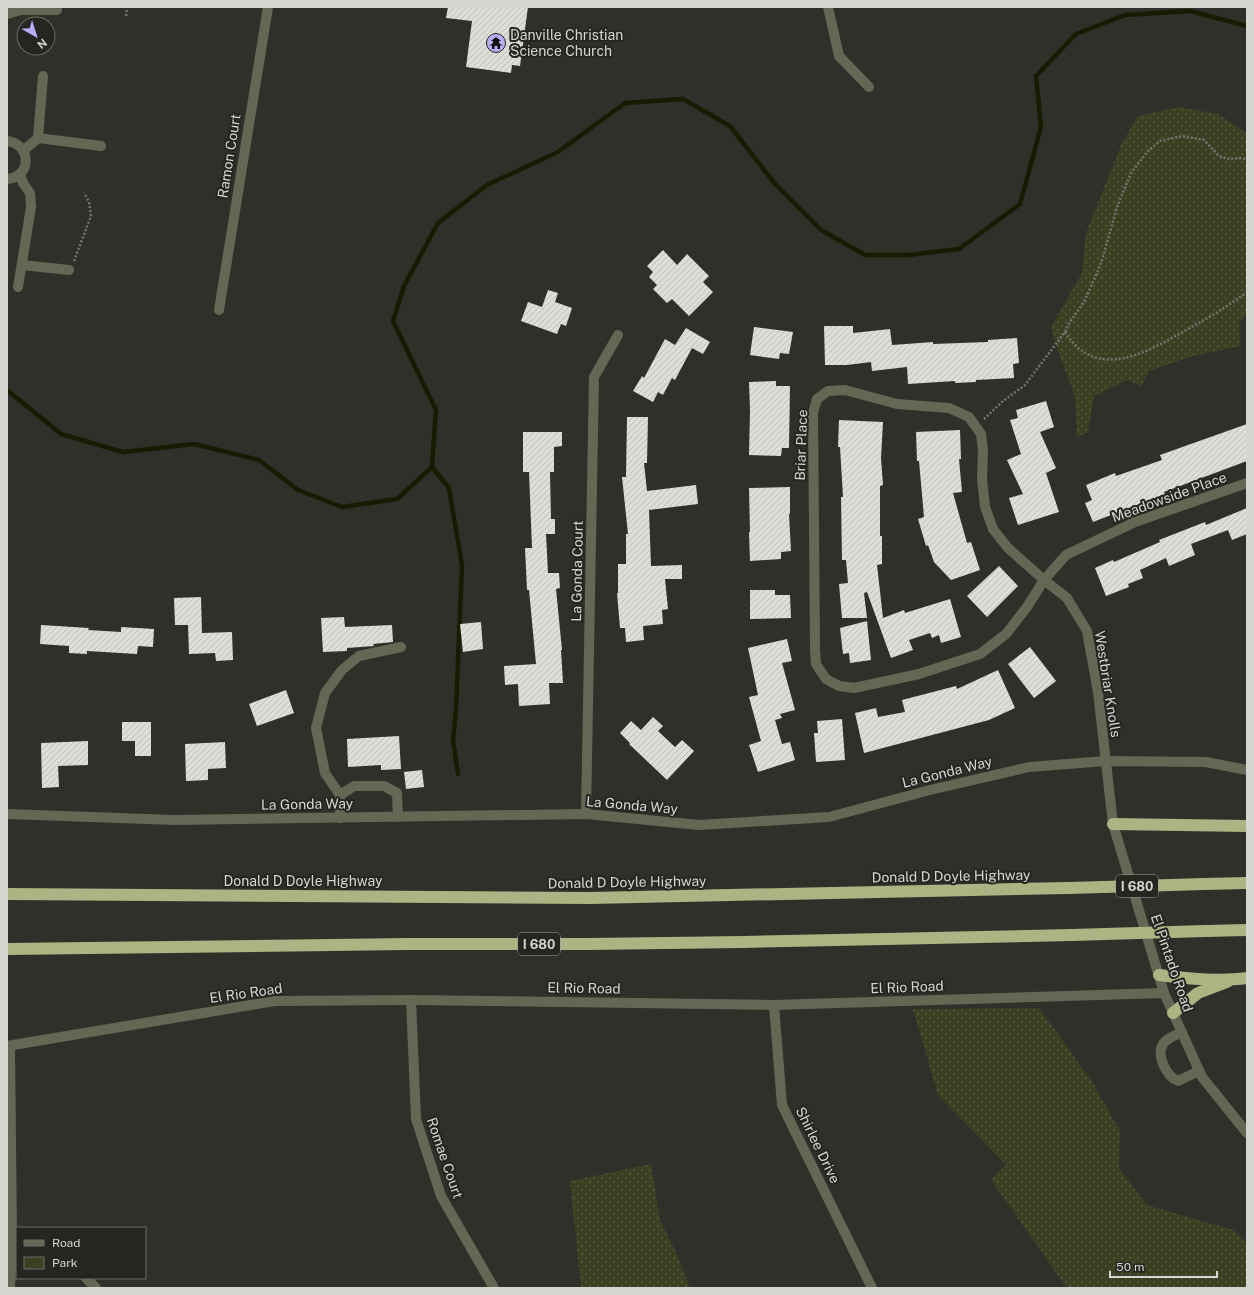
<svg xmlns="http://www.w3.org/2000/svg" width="1254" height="1295" font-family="'Public Sans',sans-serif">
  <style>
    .green { fill: url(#green-dots) }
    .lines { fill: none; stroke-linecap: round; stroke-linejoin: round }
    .stream { stroke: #191b00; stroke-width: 4.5 }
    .building { fill: url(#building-hatch) }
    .path { stroke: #747470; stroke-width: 2.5; stroke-dasharray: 2 2; stroke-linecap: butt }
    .minor { stroke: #656754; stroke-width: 10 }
    .highway { stroke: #adb383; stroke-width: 12 }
    .highway-bridge { stroke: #adb383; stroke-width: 12 }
    .labels { text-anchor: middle; stroke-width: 4; stroke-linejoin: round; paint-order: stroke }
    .shield { fill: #262621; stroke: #a0a09d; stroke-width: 1 }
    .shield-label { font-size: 13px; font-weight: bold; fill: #d5d5d2 }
    .poi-label { font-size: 14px; fill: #d5d5d2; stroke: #262621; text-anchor: start }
    .street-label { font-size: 14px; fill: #d5d5d2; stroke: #262621 }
  </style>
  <defs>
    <pattern id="green-dots" width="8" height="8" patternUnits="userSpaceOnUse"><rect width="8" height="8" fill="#3c4022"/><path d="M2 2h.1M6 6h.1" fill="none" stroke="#575b41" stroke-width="1.8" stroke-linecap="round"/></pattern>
    <pattern id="building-hatch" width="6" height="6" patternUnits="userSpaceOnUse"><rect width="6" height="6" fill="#ddded7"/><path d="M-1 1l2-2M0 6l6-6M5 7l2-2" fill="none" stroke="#bebeb9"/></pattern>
  </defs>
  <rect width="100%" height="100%" fill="#30302b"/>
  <g class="green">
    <path d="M 1179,107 L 1218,114 L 1247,133 L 1247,315 L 1239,322 L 1240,346 L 1193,356 L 1149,371 L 1141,386 L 1127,380 L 1094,396 L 1088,432 L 1077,437 L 1075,396 L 1059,354 L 1051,327 L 1082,273 L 1086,233 L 1122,143 L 1138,116 Z"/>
    <path d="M 1039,1008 L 1091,1080 L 1120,1131 L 1119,1168 L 1147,1205 L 1233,1230 L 1247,1243 L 1247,1288 L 1067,1288 L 991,1180 L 1006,1165 L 938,1095 L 913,1009 Z"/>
    <path d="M 651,1164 L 660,1220 L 676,1252 L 690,1288 L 581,1288 L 570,1181 Z"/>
  </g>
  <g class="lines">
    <g class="stream">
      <path d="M 7,390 L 61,434 L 123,452 L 194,444 L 259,460 L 298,490 L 342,507 L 397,499 L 432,467 L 436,410 L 393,321 L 404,286 L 438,223 L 487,185 L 558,152 L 625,103 L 683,99 L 730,126 L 775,184 L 821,230 L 865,255 L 908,255 L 959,249 L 1020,204 L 1041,127 L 1036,76 L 1076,34 L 1125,15 L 1190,11 L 1247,26"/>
      <path d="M 432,467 L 449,488 L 462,565 L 456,709 L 453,740 L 458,774"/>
    </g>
  </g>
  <g class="building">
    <path d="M 448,7 L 528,7 L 520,66 L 512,65 L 511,73 L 466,67 L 472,21 L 446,18 Z"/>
    <path d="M 663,250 L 677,265 L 687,254 L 709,276 L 703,282 L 713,292 L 689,316 L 672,299 L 667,303 L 653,289 L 657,285 L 649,277 L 653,272 L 647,266 Z"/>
    <path d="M 548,290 L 558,293 L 555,302 L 572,308 L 566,326 L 561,324 L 557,334 L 521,321 L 528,302 L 542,307 Z"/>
    <path d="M 824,326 L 853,326 L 853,333 L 890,329 L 892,345 L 933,342 L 933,344 L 988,342 L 988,340 L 1017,338 L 1019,363 L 1013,364 L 1014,378 L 976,380 L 976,382 L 955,383 L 955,381 L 908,384 L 907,367 L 872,371 L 871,362 L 847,365 L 825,365 Z"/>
    <path d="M 754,327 L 793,332 L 789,354 L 780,353 L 779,359 L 750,355 Z"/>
    <path d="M 686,328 L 710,342 L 703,354 L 692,348 L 675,380 L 672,378 L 663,395 L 658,392 L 653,402 L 633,391 L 642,376 L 644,378 L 665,339 L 675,345 Z"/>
    <path d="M 776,381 L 776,386 L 790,386 L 789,448 L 782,448 L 781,456 L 749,455 L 750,410 L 749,382 Z"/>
    <path d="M 1046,401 L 1054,427 L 1040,432 L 1056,468 L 1046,473 L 1059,512 L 1018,525 L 1009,498 L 1023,494 L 1007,460 L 1021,454 L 1010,420 L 1018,418 L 1016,410 Z"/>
    <path d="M 627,417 L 648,417 L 647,463 L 644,463 L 647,491 L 696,485 L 698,504 L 649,510 L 651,566 L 682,565 L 682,579 L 665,579 L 668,609 L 662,610 L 663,624 L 643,626 L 644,640 L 626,642 L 625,628 L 620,628 L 617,593 L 618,593 L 618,564 L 626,564 L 626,534 L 628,534 L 622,477 L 626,477 Z"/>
    <path d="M 839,420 L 883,422 L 881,458 L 883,485 L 880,486 L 880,536 L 882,536 L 882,564 L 877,565 L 883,618 L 904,610 L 905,613 L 950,599 L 961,637 L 941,643 L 939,635 L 932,638 L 930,633 L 909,640 L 913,650 L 891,658 L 867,592 L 864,593 L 867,618 L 842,618 L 839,584 L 848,583 L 846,560 L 842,560 L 841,497 L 843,497 L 840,447 L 838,447 Z"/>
    <path d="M 1247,424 L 1247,461 L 1164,492 L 1165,494 L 1093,522 L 1085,503 L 1092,500 L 1086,485 L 1115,473 L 1116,476 L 1162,460 L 1160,455 Z"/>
    <path d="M 960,430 L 961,459 L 959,459 L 962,492 L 953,493 L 967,543 L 971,542 L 980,570 L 951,580 L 934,562 L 928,545 L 926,546 L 918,519 L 924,517 L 919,461 L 917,461 L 916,432 Z"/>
    <path d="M 523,432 L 562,432 L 562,446 L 554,447 L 554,472 L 550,472 L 551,519 L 555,519 L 555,534 L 546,534 L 548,573 L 559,573 L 560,588 L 556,589 L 562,650 L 561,650 L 563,683 L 549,683 L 550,704 L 519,706 L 518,684 L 505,685 L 504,666 L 536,664 L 529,590 L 527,590 L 525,548 L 532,548 L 529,472 L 523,472 Z"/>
    <path d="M 790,487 L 790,514 L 789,514 L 791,551 L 781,552 L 781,559 L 750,561 L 749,532 L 750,532 L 749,488 Z"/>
    <path d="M 1247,508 L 1247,534 L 1232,540 L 1228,530 L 1191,544 L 1195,555 L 1169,566 L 1166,558 L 1140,570 L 1143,578 L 1128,584 L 1129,587 L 1106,596 L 1095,568 L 1113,560 L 1114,562 L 1160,542 L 1159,540 L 1205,522 L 1206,525 Z"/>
    <path d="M 999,566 L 1018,586 L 987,617 L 967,596 Z"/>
    <path d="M 750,590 L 775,590 L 775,595 L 790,595 L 791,618 L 750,619 Z"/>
    <path d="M 201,597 L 202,633 L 232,632 L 233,660 L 216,661 L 215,653 L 189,654 L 188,625 L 175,625 L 174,598 Z"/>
    <path d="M 344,617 L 345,627 L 392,625 L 393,642 L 373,644 L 374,646 L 347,648 L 347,651 L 323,652 L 321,618 Z"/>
    <path d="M 867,621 L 871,660 L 850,663 L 849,653 L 843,654 L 840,628 Z"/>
    <path d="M 481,622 L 483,649 L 463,652 L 460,624 Z"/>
    <path d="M 41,625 L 89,628 L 88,630 L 121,632 L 121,627 L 154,629 L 153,647 L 138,646 L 137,654 L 87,651 L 87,654 L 69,653 L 69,646 L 40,644 Z"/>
    <path d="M 787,639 L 792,661 L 782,663 L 795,710 L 780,714 L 782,718 L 775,720 L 782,744 L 790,742 L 795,760 L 758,772 L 749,745 L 761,741 L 749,697 L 758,695 L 748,648 Z"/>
    <path d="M 1030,647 L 1056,681 L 1034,698 L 1008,664 Z"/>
    <path d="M 998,670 L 1015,708 L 989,720 L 864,753 L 855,713 L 876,708 L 878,717 L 905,712 L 902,700 L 956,686 L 957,689 Z"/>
    <path d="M 286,690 L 294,713 L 257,726 L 249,704 Z"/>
    <path d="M 653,717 L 663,726 L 658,731 L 675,747 L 682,740 L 694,751 L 667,780 L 629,744 L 630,743 L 620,733 L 631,721 L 641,730 Z"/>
    <path d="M 842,719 L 845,760 L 816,762 L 814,733 L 818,733 L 817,721 Z"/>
    <path d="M 122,722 L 151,722 L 151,756 L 135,756 L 135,741 L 122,741 Z"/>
    <path d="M 399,736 L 401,769 L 381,770 L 381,765 L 348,767 L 347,739 Z"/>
    <path d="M 88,741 L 88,765 L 58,766 L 59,787 L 42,788 L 41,743 Z"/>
    <path d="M 225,742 L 226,768 L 208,769 L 208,780 L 186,781 L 185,744 Z"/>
    <path d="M 422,770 L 424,787 L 406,789 L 404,772 Z"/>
  </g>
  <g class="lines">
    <g class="path">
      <path d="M 126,16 L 127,7"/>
      <path d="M 74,261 L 91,216 L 89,202 L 84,193"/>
      <path d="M 1065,332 C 1096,381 1143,354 1181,333 C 1204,320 1226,308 1247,292"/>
      <path d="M 984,419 L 1003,401 L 1025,385 L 1065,332 L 1068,325 L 1084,302 L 1097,273 L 1103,257 L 1117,207 L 1131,173 L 1148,151 L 1160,141 L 1182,136 L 1204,140 L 1219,156 L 1228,159 L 1242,158 L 1247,160"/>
    </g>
    <g class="minor">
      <path d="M 828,7 L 839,56 L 869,87"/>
      <path d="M 7,14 L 21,10 L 57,10 L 57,7"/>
      <path d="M 38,138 L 101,146"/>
      <path d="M 7,141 C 32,144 32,177 7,179"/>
      <path d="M 23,151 L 38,138 L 43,76"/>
      <path d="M 22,265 L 69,270"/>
      <path d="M 18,287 L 31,207 L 30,193 L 23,183 L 20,175"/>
      <path d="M 219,310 L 268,7"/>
      <path d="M 845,390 L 897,404 L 949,408 L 969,417 L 981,434 L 983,451 L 982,479 L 985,507 L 993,529 L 1008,548 L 1044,580 L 1027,607 L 1006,634 L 980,654 L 919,674 L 854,688 L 839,686 L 826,679 L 816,664 L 815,648 L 813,413 L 817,399 L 828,391 Z"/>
      <path d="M 1247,483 L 1135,522 L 1066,555 L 1044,580 L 1067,598 L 1087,631 L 1098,692 L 1113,824 L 1164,993 L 1202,1077 L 1247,1133"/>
      <path d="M 340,795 L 325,773 L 316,728 L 325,693 L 342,670 L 359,656 L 401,647"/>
      <path d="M 7,814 L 174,820 L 586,814 L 699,825 L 829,817 L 930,790 L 1029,767 L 1106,761 L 1206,762 L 1247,770"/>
      <path d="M 586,814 L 594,377 L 618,335"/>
      <path d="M 340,818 L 340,795 L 354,786 L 384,786 L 397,793 L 398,817"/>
      <path d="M 411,1000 L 416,1119 L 441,1196 L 494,1288"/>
      <path d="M 774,1005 L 782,1105 L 872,1288"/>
      <path d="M 1182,1032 C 1176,1035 1167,1038 1163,1044 C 1156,1055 1166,1076 1178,1081 L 1199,1071"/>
      <path d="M 7,1046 L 275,1001 L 411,1000 L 774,1005 L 1164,993"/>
      <path d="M 86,1278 L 96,1288"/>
      <path d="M 10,1288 L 12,1236 L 10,1046"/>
    </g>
    <g class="highway">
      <path d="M 1113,824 L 1247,826"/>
      <path d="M 1204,884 L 1247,883"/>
      <path d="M 7,894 L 590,898 L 1069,888"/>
      <path d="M 1205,931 L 1247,930"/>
      <path d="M 7,949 L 409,944 L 589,944 L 744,942 L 1072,935"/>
      <path d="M 1159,975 C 1188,979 1218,982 1247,978"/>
      <path d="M 1173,1013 L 1198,993 L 1227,982"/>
    </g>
    <g class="highway-bridge">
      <path d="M 1069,888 L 1204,884"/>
      <path d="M 1072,935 L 1205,931"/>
    </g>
  </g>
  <defs>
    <g id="temple-disc" transform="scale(1)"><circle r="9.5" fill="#bbaaf6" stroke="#262621"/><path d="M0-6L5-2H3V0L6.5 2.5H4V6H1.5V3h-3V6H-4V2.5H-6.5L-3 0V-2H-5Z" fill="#111"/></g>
  </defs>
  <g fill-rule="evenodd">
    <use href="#temple-disc" x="496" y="43"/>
  </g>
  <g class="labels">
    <g class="shield">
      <rect x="1116" y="875" width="42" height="22" rx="3"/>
      <rect x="518" y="933" width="42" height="22" rx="3"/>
    </g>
    <g class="shield-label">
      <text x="1137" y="891">I 680</text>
      <text x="539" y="949">I 680</text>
    </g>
    <g class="poi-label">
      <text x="510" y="40">Danville Christian<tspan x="510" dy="16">Science Church</tspan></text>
    </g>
    <g class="street-label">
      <text transform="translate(229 156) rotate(-81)" y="5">Ramon Court</text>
      <text transform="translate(801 445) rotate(-88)" y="5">Briar Place</text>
      <text transform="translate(1169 497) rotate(-20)" y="5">Meadowside Place</text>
      <text transform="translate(577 571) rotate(-89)" y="5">La Gonda Court</text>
      <text transform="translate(1108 684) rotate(81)" y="5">Westbriar Knolls</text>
      <text transform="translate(947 772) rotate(-14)" y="5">La Gonda Way</text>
      <text transform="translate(307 804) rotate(-1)" y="5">La Gonda Way</text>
      <text transform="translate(632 805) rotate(5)" y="5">La Gonda Way</text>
      <text transform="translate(951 876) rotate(-1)" y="5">Donald D Doyle Highway</text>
      <text x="303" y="886">Donald D Doyle Highway</text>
      <text transform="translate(627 882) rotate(-1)" y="5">Donald D Doyle Highway</text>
      <text transform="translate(1172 963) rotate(71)" y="5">El Pintado Road</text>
      <text transform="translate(907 987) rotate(-2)" y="5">El Rio Road</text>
      <text transform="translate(584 988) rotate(1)" y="5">El Rio Road</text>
      <text transform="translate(246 993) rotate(-8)" y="5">El Rio Road</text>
      <text transform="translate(818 1145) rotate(64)" y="5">Shirlee Drive</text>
      <text transform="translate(445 1158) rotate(71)" y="5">Romae Court</text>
    </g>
  </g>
  <rect width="1254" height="1295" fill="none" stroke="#d5d5d2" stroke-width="16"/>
  <rect x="16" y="1227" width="130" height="52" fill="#262621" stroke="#6c6c68"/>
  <rect x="24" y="1240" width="20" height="6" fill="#656754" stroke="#6c6c68"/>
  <text x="52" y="1247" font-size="12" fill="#d5d5d2">Road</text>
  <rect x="24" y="1257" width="20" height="12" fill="#3c4022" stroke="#6c6c68"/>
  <text x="52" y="1267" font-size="12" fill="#d5d5d2">Park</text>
  <g transform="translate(36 36) rotate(141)"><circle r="19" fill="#262621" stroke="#6c6c68"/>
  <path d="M0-3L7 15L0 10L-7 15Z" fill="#bbaaf6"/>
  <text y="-6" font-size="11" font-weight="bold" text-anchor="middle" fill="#d5d5d2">N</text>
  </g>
  <path d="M1110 1271v6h107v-6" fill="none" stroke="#d5d5d2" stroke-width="2"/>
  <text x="1116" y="1271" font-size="12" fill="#d5d5d2" stroke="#262621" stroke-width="3" paint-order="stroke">50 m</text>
</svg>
